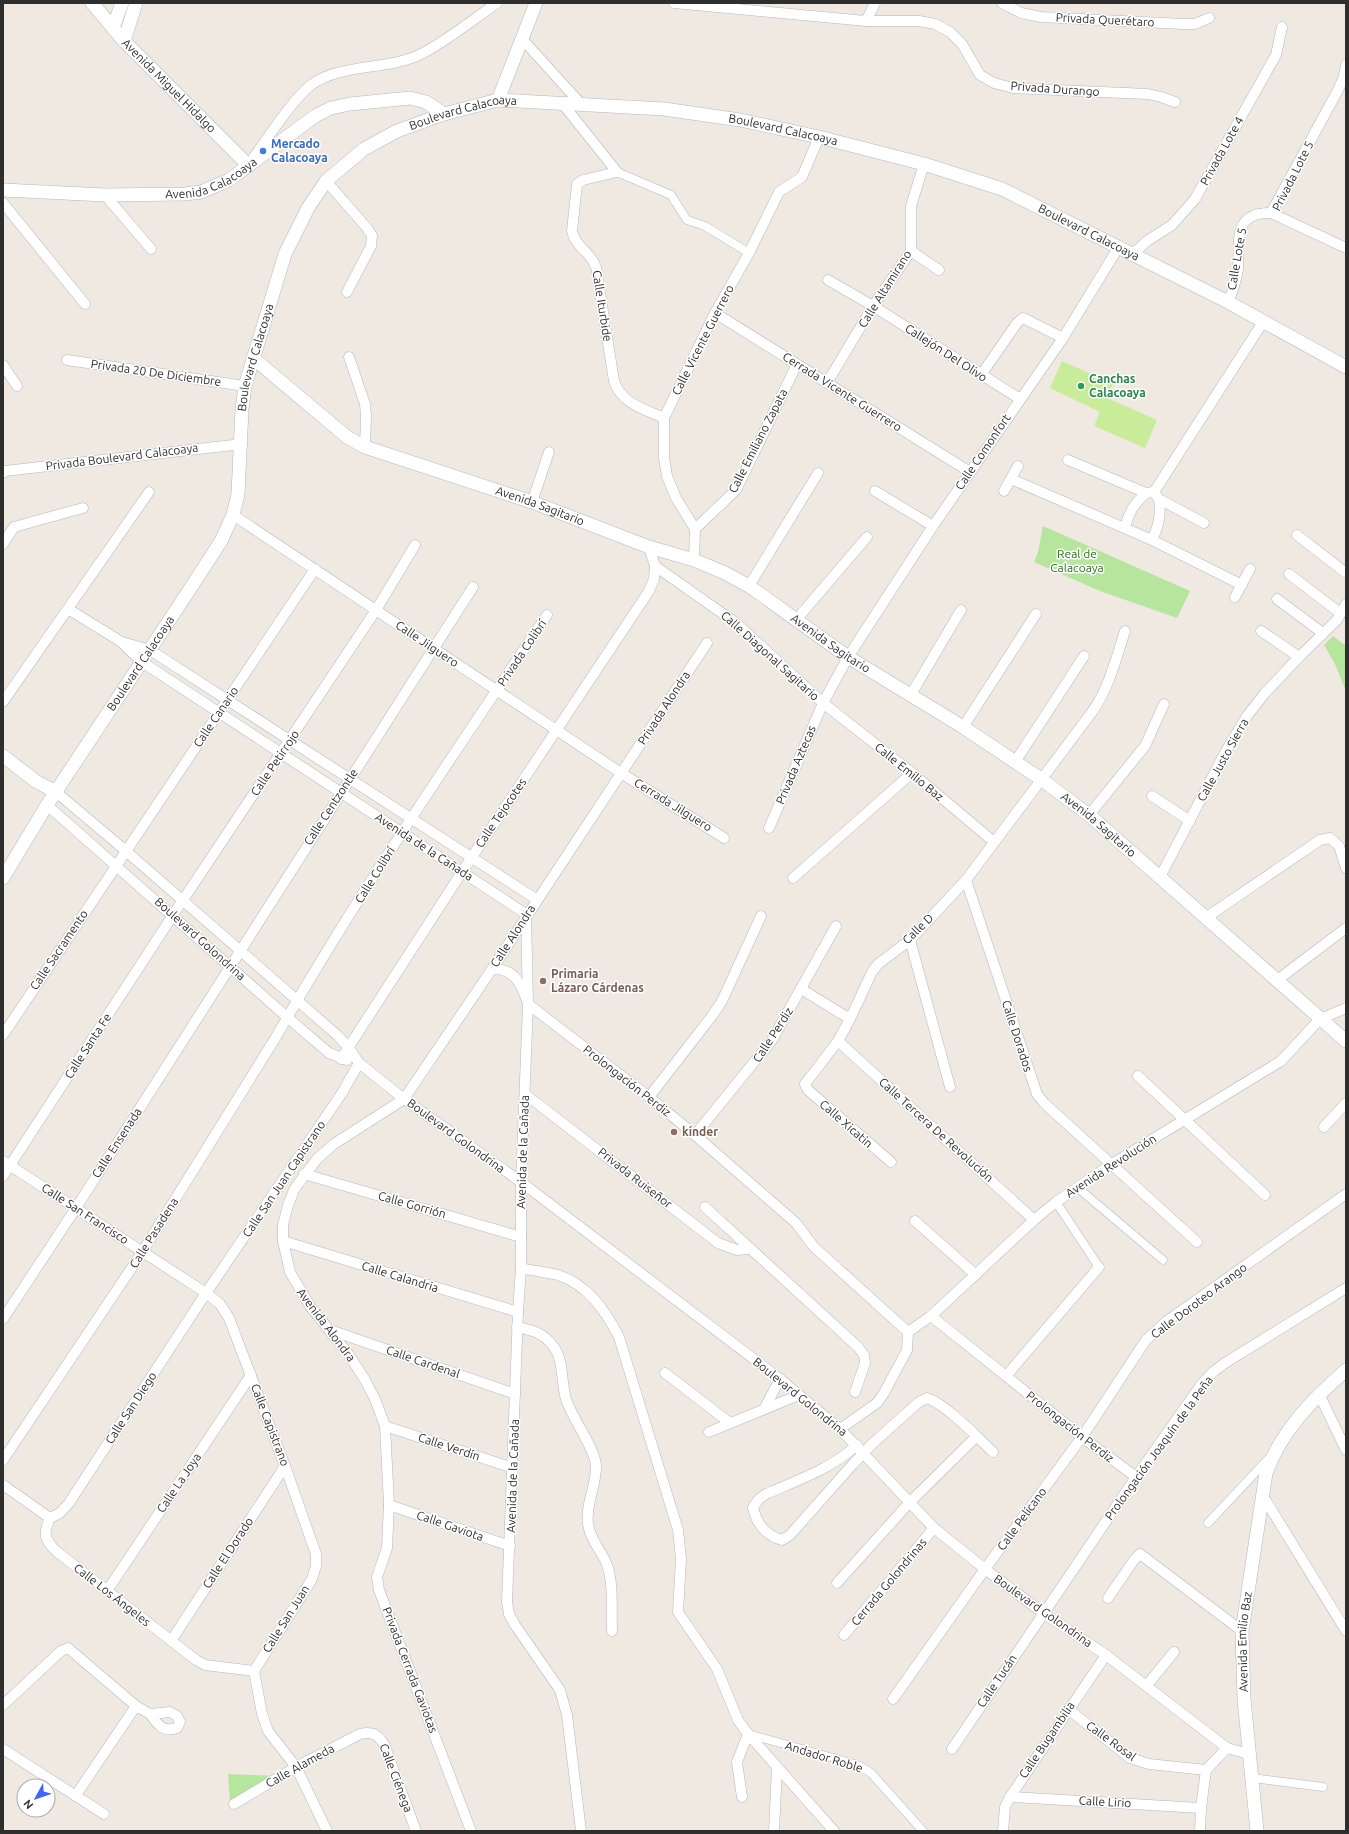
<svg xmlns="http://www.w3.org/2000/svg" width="1349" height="1834" font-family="Ubuntu,sans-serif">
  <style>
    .green { fill: #b6e59e }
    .pitch { fill: #c9ec9a }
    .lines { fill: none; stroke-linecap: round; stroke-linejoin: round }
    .pedestrian-casing { stroke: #b4b7c1; stroke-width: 9 }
    .minor-casing { stroke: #b4b7c1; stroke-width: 11 }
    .tertiary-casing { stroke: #b4b7c1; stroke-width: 14 }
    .pedestrian { stroke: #fff; stroke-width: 8 }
    .minor { stroke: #fff; stroke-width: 10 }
    .tertiary { stroke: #fff; stroke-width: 13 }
    .shop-dot { fill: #3f7fe0; stroke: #fff; stroke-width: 1.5 }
    .leisure-dot { fill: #2e9e5b; stroke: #fff; stroke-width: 1.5 }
    .education-dot { fill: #8d6e63; stroke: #fff; stroke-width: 1.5 }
    .labels { text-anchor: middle; stroke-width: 3; stroke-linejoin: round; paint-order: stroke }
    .street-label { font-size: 12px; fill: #2e2e2e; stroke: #fff }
    .shop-label { font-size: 12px; font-weight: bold; fill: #366cbe; stroke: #fff; text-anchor: start }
    .leisure-label { font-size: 12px; font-weight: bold; fill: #27864d; stroke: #fff; text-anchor: start }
    .park-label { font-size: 12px; fill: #2c6e1b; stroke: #fff }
    .education-label { font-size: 12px; font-weight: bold; fill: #785e54; stroke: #fff; text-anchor: start }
  </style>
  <rect width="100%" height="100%" fill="#efe9e1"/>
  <g class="green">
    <path d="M 1043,526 L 1190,591 L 1177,618 L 1100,591 L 1034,562 L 1038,552 Z"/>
    <path d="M 1333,636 L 1346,646 L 1346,691 L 1334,662 L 1324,645 Z"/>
    <path d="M 228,1774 L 276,1776 L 230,1801 Z"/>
  </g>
  <path class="pitch" d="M 1062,361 L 1113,384 L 1107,398 L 1157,420 L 1145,448 L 1094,426 L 1100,412 L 1050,388 Z"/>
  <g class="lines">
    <g class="pedestrian-casing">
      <g id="pedestrian">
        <path d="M 617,172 L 671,195 L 687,220 L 705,226 L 749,253"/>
        <path d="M 1078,1188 L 1163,1260"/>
        <path d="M 1056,1202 L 1099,1267"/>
        <path d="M 1208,1523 L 1269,1458"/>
        <path d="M 748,1734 L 858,1765 L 871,1773 L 923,1831"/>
        <path d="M 1252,1778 L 1323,1787"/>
      </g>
    </g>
    <g class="minor-casing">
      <g id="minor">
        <path d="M 674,3 L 866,21 L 919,21 L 935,24 L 950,32 L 962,44 L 980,75 L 994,83 L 1013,88 L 1148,94 L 1161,97 L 1175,102"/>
        <path d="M 1002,3 L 1021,13 L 1041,17 L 1183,24 L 1195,24 L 1209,18"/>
        <path d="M 866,21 L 875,3"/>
        <path d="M 523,40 L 581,104"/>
        <path d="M 562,103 L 617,172 L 583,180 L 577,184 L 572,231 C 575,247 591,252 596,267 L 614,381 C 622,404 644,409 664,418"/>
        <path d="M 253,158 C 269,137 291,101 311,85 C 338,64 387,70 419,55 C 446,42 472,20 497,3"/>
        <path d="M 326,181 L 367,228 L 372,236 L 371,246 L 347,292"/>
        <path d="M 105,195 L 151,249"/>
        <path d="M 3,203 L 85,304"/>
        <path d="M 1271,213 L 1337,92 L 1343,79 L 1346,65"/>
        <path d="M 911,251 L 939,270"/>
        <path d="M 1133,254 L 1147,241 L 1172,225 L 1195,199 L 1276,55 L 1282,27"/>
        <path d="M 828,280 L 873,306 L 1020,399"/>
        <path d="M 1228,302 C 1233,291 1236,281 1238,269 C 1240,242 1232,212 1271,213 L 1346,248"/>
        <path d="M 715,313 L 970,472"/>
        <path d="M 349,357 L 365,404 L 366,416 L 365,447"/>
        <path d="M 67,360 L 245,386"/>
        <path d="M 3,365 L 17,386"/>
        <path d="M 981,375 L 1017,323 L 1023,318 L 1063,338"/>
        <path d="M 827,383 L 873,306 L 911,251 L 911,206 L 924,164"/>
        <path d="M 1068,460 L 1146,493 L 1154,492 L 1159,499 L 1204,523"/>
        <path d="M 3,473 L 5,471 L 242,444"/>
        <path d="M 1011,479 L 1152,540 L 1242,585"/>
        <path d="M 875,491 L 933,526"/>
        <path d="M 1004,491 L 1018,466"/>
        <path d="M 1154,492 L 1263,322"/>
        <path d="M 532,502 L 549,452"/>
        <path d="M 233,515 L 621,773 L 724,838"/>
        <path d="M 1125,527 C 1129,512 1134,504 1146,493"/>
        <path d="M 695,529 L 736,490 L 797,364"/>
        <path d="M 1297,535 L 1346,573"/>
        <path d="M 1152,540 C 1159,525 1161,515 1159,499"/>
        <path d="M 3,544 L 14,527 L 83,508"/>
        <path d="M 649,547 L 655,566 L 736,623 L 823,703 L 912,773 L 994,842"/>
        <path d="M 694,560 L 695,529 L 676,498 L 667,476 L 664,458 L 664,418 L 715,313 L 749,253 L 779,192 L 802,177 L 819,137"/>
        <path d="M 1289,574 L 1340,613"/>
        <path d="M 749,586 L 818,473"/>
        <path d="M 1235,597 L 1250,569"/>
        <path d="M 1277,599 L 1320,631 L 1322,635"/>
        <path d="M 68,609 L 120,641 L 142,662 L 526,914 L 528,1004 L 521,1182 L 521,1268 L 518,1312 L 507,1602 L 509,1614 L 515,1625 L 560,1690 L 567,1715 L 581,1831"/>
        <path d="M 796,620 L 867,537"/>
        <path d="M 1261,631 L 1299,657"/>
        <path d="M 122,642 L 150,650 L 536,899"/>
        <path d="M 910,696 L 961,610"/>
        <path d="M 3,702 L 149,492"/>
        <path d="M 963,727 L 1036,614"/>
        <path d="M 1015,762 L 1084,656"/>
        <path d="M 56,792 L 126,851 L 338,1036 L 349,1048 L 359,1063 L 404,1099 L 521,1182 L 780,1379 L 840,1429 L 934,1528 L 985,1569 L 1043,1613 L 1106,1655 L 1227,1748 L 1249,1754"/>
        <path d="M 1152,796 L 1190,821"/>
        <path d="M 47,805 L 287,1017 L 329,1053 L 347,1060"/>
        <path d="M 1089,815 L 1145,746 L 1164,704"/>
        <path d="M 769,828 L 823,703 L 848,657 L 933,526 L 1063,338 L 1118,248"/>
        <path d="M 1160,877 L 1227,749 L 1247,716 L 1265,693 L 1299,657 L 1337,620 L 1346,604"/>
        <path d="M 793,878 L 912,773"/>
        <path d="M 966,880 L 1037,1094 L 1044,1103 L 1197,1242"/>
        <path d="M 1207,917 L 1320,840 L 1330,838 L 1339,846 L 1346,868"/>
        <path d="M 910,940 L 950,1087"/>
        <path d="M 492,969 C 515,968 522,985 528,1004 L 649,1097 L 695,1135 L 796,1223 L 814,1247 L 908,1332"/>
        <path d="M 1276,981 L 1346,928"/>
        <path d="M 801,989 L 850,1019"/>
        <path d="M 3,1035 L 315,569"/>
        <path d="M 838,1041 L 1034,1220"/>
        <path d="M 341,1059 L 462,872 L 649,591 L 654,579 L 655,566"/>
        <path d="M 1138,1076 L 1265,1195"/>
        <path d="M 525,1094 L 718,1243 L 737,1250 L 749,1249"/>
        <path d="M 649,1097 L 712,1016 L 722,1001 L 761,916"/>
        <path d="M 1324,1127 L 1346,1103"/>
        <path d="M 695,1135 L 772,1040 L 836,926"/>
        <path d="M 3,1161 L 206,1293 L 220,1304 L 229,1318 L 285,1466 L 316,1554 L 316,1566 L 312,1579 L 254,1671"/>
        <path d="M 891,1162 L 808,1090 L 805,1084 L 838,1041 L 850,1019 L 872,972 L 878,964 L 910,940 L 966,880 L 1092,712 C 1109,688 1116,659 1125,631"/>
        <path d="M 304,1174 L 521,1237"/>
        <path d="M 3,1176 L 173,915 L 376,610 L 415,545"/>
        <path d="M 705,1207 L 858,1347 L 864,1355 L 865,1363 L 855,1392"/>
        <path d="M 915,1221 L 976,1275"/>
        <path d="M 283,1241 L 518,1312"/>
        <path d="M 521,1268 C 533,1271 546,1272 558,1275 C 588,1285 605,1310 619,1337 L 678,1530 L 681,1559 L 678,1612 L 717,1669 L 738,1720 L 748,1734 L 834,1831"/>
        <path d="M 931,1316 L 1082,1437 L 1136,1477"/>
        <path d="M 3,1319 L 76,1208 L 473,587"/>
        <path d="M 517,1327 C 532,1330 544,1333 553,1346 C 564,1359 561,1383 566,1399 C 572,1419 594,1446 596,1465 C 597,1485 585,1504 588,1524 C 590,1540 602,1551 607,1565 C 614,1584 611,1610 612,1631"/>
        <path d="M 330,1330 L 515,1394"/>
        <path d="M 665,1373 L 730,1423"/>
        <path d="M 1006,1376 L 1099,1267"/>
        <path d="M 1319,1394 L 1346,1450"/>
        <path d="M 764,1409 L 780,1379"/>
        <path d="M 385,1426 L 513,1468"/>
        <path d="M 840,1429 L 877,1403 L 884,1393 L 907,1350 L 908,1332 L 931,1316 L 1034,1220 L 1056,1202 L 1112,1164 L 1281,1061 L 1320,1019 L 1346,1008"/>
        <path d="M 709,1432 L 799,1395"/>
        <path d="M 857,1445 C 831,1469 798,1480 766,1494 L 759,1499 L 753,1507 C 756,1523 766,1536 782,1540 L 790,1535 L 853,1464 L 873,1443 L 919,1402 L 927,1398 C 947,1405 976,1436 993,1452"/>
        <path d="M 3,1460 L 143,1251 L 276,1037 C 359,892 454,754 547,615"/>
        <path d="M 3,1485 L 50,1518 C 43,1534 44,1539 56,1551 L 196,1660 L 205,1665 L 254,1671"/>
        <path d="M 1263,1496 L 1346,1631"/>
        <path d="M 389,1505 L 510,1546"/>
        <path d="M 50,1518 L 60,1513 L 69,1503 L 206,1293 L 342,1093 L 359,1063"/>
        <path d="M 837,1583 L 909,1503 L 976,1437"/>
        <path d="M 107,1591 L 251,1375"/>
        <path d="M 1108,1598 L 1134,1560 L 1140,1554 L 1242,1631"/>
        <path d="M 844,1635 L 934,1528"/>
        <path d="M 171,1641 L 285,1466"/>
        <path d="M 254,1671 L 262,1714 L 268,1731 L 296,1767 L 327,1831"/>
        <path d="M 1147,1685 L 1174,1652"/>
        <path d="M 893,1699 L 985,1569 L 1082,1437 L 1146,1340 L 1167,1321 L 1346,1194"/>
        <path d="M 3,1705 L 61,1651 L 68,1648 L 136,1706 L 150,1714 L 170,1712 L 177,1716 L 180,1722 L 177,1728 C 163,1733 157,1724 150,1714"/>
        <path d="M 1068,1709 L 1130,1758 L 1149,1764 L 1206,1770"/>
        <path d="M 3,1749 L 104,1814"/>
        <path d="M 952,1749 L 1136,1477 L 1201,1385 L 1213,1372 L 1225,1363 L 1346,1288"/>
        <path d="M 76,1795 L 136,1706"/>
        <path d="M 742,1797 L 737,1762 L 748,1734"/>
        <path d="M 1010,1797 L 1201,1808"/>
        <path d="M 234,1804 L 296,1767 L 360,1734 C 372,1731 377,1734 384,1744 L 416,1831"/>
        <path d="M 471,1831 L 379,1590 L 377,1577 L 387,1548 L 389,1505 L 385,1426 L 375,1399 L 365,1380 L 349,1355 L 310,1306 L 290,1272 L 283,1241 L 283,1225 L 288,1205 L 295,1188 L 317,1159 L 334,1144 L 404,1099 L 492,969 L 707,643"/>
        <path d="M 774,1831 L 777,1768"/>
        <path d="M 1003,1831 L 1005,1807 L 1010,1797 L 1106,1655"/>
        <path d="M 1200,1831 L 1201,1808 L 1206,1770 L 1227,1748"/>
      </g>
    </g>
    <g class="tertiary-casing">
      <g id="tertiary">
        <path id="s1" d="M 92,3 L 124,41 L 248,165"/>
        <path d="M 113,28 L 122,3"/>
        <path d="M 124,41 L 136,3"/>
        <path d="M 498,100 L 536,3"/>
        <path id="s2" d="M 3,190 L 105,195 L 185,194 L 201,192 L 229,180 L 315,116 L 331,108 L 350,104 L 410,98 L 426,102 L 444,114"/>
        <path id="s3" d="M 253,358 L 347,437 L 365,447 L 532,502 L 649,547 L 694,560 L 725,573 L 749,586 L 848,657 L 963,727 L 1041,779 L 1089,815 L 1346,1041"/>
        <path d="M 3,756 L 37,782 L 56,792"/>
        <path id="s4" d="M 3,878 L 47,805 L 188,592 L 221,541 L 233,515 L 238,494 L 242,409 L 245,386 L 285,254 L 308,208 L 326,181 L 364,149 L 397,131 L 444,114 L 498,100 L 664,109 L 740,120 L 819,137 L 924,164 L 1002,189 L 1228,302 L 1346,367"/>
        <path id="s5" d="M 1257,1831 L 1244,1699 L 1242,1631 L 1266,1473 C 1281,1431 1313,1399 1346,1370"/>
      </g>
    </g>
    <use href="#pedestrian" class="pedestrian"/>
    <use href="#minor" class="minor"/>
    <use href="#tertiary" class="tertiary"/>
  </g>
  <circle class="shop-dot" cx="263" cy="151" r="4"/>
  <circle class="leisure-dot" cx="1081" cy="386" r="4"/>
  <g class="education-dot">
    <circle cx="543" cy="981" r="4"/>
    <circle cx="674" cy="1132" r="4"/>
  </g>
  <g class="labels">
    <g class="street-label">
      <text transform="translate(1105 20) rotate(3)" y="4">Privada Querétaro</text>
      <text dy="4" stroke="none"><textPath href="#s1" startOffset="113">Avenida Miguel Hidalgo</textPath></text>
      <text transform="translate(1055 89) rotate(4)" y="4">Privada Durango</text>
      <text dy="4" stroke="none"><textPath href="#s4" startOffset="938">Boulevard Calacoaya</textPath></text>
      <text dy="4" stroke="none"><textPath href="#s4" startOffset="1262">Boulevard Calacoaya</textPath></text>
      <text transform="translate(1222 151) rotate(-61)" y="4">Privada Lote 4</text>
      <text dy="4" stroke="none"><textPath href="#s2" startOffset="212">Avenida Calacoaya</textPath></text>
      <text transform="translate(1293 176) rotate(-63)" y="4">Privada Lote 5</text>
      <text dy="4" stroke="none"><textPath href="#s4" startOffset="1586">Boulevard Calacoaya</textPath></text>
      <text transform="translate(1237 259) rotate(-80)" y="4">Calle Lote 5</text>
      <text transform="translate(885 289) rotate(-58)" y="4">Calle Altamirano</text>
      <text transform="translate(602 306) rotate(81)" y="4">Calle Iturbide</text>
      <text transform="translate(703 340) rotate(-63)" y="4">Calle Vicente Guerrero</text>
      <text transform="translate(946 353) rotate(33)" y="4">Callejón Del Olivo</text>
      <text dy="4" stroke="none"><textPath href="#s4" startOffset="590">Boulevard Calacoaya</textPath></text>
      <text transform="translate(156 373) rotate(8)" y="4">Privada 20 De Diciembre</text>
      <text transform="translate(842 392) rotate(32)" y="4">Cerrada Vicente Guerrero</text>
      <text transform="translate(758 441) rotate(-63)" y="4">Calle Emiliano Zapata</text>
      <text transform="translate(983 452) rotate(-56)" y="4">Calle Comonfort</text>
      <text transform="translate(122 457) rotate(-7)" y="4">Privada Boulevard Calacoaya</text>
      <text dy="4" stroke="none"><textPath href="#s3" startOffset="328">Avenida Sagitario</textPath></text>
      <text dy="4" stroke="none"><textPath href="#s3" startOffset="652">Avenida Sagitario</textPath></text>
      <text transform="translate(427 644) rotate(34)" y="4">Calle Jilguero</text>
      <text transform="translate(522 653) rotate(-56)" y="4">Privada Colibrí</text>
      <text transform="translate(770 656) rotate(42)" y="4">Calle Diagonal Sagitario</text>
      <text dy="4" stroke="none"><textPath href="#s4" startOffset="255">Boulevard Calacoaya</textPath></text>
      <text transform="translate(664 708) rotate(-57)" y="4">Privada Alondra</text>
      <text transform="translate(216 717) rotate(-56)" y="4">Calle Canario</text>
      <text transform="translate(1223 760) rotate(-61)" y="4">Calle Justo Sierra</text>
      <text transform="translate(275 763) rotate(-56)" y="4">Calle Petirrojo</text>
      <text transform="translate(796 765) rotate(-67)" y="4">Privada Aztecas</text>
      <text transform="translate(909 772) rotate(39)" y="4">Calle Emilio Baz</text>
      <text transform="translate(673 805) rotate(32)" y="4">Cerrada Jilguero</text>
      <text transform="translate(331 807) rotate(-57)" y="4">Calle Centzontle</text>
      <text transform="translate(501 813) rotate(-56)" y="4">Calle Tejocotes</text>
      <text dy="4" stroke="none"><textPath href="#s3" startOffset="976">Avenida Sagitario</textPath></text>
      <text transform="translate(424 847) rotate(33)" y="4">Avenida de la Cañada</text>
      <text transform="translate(375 875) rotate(-58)" y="4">Calle Colibrí</text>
      <text transform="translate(918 929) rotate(-44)" y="4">Calle D</text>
      <text transform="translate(513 936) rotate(-57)" y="4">Calle Alondra</text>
      <text transform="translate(200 939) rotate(42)" y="4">Boulevard Golondrina</text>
      <text transform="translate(59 950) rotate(-56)" y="4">Calle Sacramento</text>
      <text transform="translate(773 1035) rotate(-57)" y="4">Calle Perdiz</text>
      <text transform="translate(1017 1036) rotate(72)" y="4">Calle Dorados</text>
      <text transform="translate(88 1046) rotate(-57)" y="4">Calle Santa Fe</text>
      <text transform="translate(627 1081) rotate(38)" y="4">Prolongación Perdiz</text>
      <text transform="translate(846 1124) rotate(41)" y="4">Calle Xicatin</text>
      <text transform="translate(936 1130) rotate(42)" y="4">Calle Tercera De Revolución</text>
      <text transform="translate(456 1136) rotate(36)" y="4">Boulevard Golondrina</text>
      <text transform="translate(117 1143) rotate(-57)" y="4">Calle Ensenada</text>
      <text transform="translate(523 1152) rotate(-88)" y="4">Avenida de la Cañada</text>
      <text transform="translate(1111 1166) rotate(-33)" y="4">Avenida Revolución</text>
      <text transform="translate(635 1178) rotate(38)" y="4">Privada Ruiseñor</text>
      <text transform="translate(284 1179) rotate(-56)" y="4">Calle San Juan Capistrano</text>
      <text transform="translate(412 1205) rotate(16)" y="4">Calle Gorrión</text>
      <text transform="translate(85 1214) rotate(33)" y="4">Calle San Francisco</text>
      <text transform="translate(154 1233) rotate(-58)" y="4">Calle Pasadena</text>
      <text transform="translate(400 1277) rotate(17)" y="4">Calle Calandria</text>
      <text transform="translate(1199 1301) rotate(-37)" y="4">Calle Doroteo Arango</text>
      <text transform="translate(326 1325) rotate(53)" y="4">Avenida Alondra</text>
      <text transform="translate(423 1362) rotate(19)" y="4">Calle Cardenal</text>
      <text transform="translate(800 1397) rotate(39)" y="4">Boulevard Golondrina</text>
      <text transform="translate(131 1408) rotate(-57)" y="4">Calle San Diego</text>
      <text transform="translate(270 1425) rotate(69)" y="4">Calle Capistrano</text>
      <text transform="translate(1070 1427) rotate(38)" y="4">Prolongación Perdiz</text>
      <text transform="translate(449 1447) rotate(18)" y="4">Calle Verdín</text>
      <text transform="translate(1159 1448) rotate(-54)" y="4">Prolongación Joaquín de la Peña</text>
      <text transform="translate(513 1476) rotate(-88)" y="4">Avenida de la Cañada</text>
      <text transform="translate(179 1483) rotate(-56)" y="4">Calle La Joya</text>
      <text transform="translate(1022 1519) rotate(-54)" y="4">Calle Pelícano</text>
      <text transform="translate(450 1526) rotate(19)" y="4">Calle Gaviota</text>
      <text transform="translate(228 1553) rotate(-57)" y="4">Calle El Dorado</text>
      <text transform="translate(889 1582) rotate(-50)" y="4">Cerrada Golondrinas</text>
      <text transform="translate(112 1595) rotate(38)" y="4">Calle Los Ángeles</text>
      <text transform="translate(1043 1611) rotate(35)" y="4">Boulevard Golondrina</text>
      <text transform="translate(286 1619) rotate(-58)" y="4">Calle San Juan</text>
      <text dy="4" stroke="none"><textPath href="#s5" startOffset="190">Avenida Emilio Baz</textPath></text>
      <text transform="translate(410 1670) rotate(69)" y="4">Privada Cerrada Gaviotas</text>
      <text transform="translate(997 1681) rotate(-56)" y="4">Calle Tucán</text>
      <text transform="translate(1047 1740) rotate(-56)" y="4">Calle Bugambilia</text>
      <text transform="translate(1111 1741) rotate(36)" y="4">Calle Rosal</text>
      <text transform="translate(824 1757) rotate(17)" y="4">Andador Roble</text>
      <text transform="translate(300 1766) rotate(-29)" y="4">Calle Alameda</text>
      <text transform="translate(396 1778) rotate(69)" y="4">Calle Ciénega</text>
      <text transform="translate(1105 1802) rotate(3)" y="4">Calle Lirio</text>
    </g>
    <g class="shop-label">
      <text x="271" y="148">Mercado<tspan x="271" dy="14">Calacoaya</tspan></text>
    </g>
    <g class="leisure-label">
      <text x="1089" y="383">Canchas<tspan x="1089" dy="14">Calacoaya</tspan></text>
    </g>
    <g class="park-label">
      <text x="1077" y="558">Real de<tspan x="1077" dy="14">Calacoaya</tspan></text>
    </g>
    <g class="education-label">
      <text x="551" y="978">Primaria<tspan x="551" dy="14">Lázaro Cárdenas</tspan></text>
      <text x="682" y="1136">kínder</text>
    </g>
  </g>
  <rect width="1349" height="1834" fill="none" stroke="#2e2e2e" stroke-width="8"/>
  <g transform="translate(36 1798) rotate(230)"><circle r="19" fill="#ffffff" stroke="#ababab"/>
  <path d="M0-3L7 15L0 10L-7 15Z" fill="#4264fb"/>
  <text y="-6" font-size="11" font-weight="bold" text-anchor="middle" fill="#2e2e2e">N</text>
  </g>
</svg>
